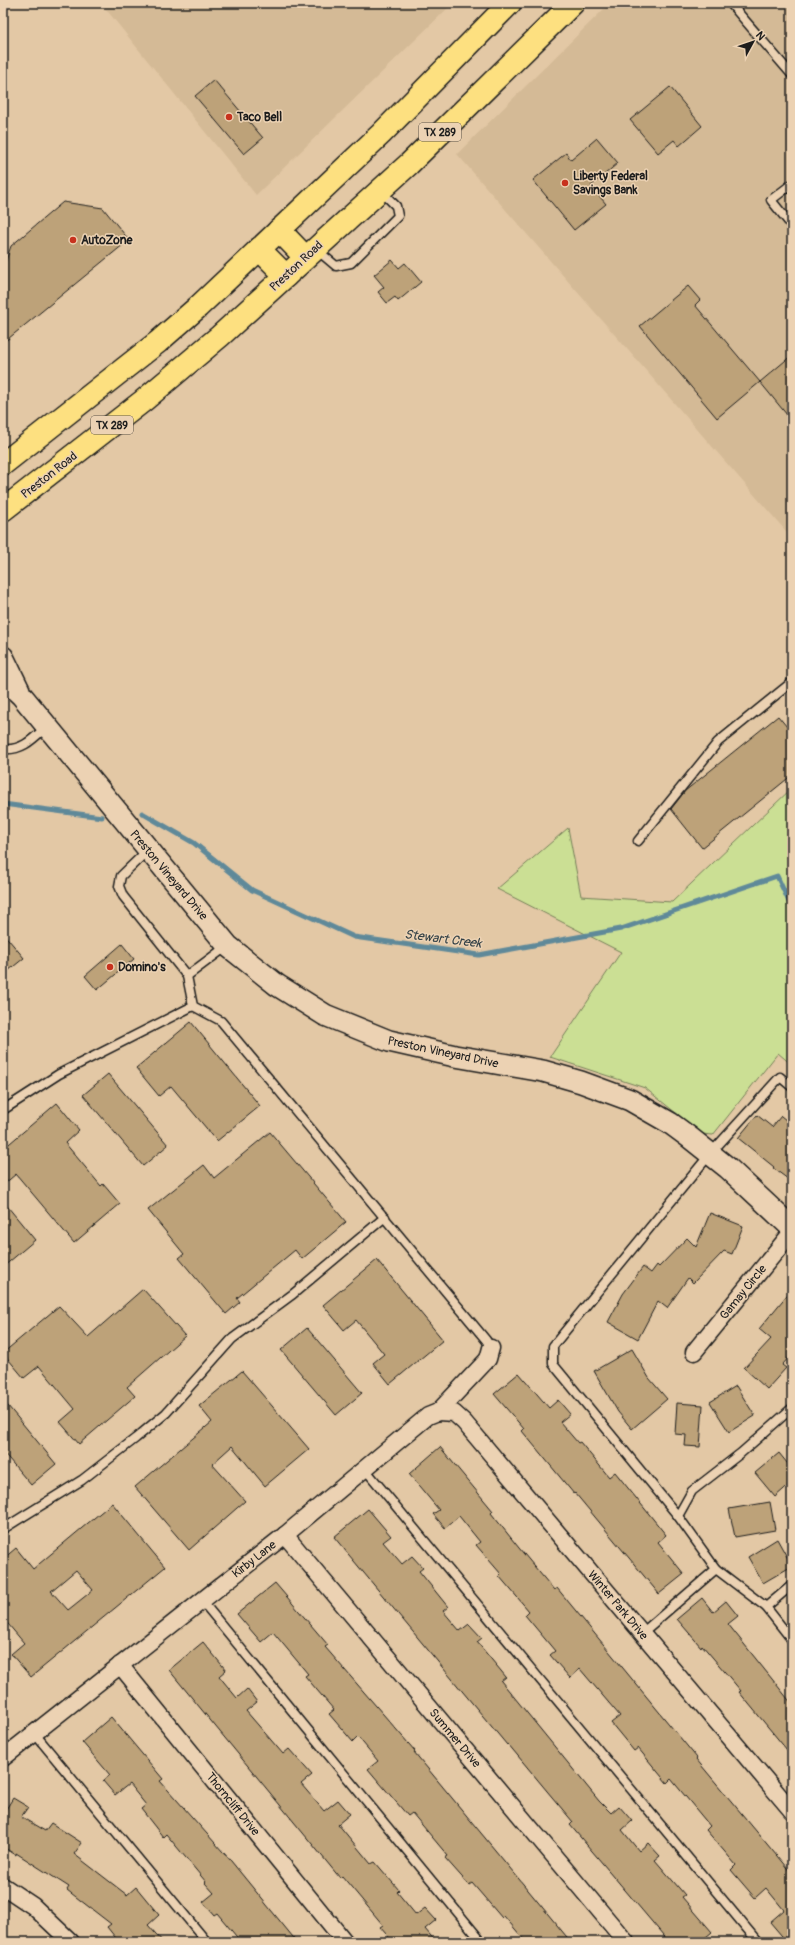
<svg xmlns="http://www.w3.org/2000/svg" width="795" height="1945" font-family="Pangolin,sans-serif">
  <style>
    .built { fill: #d4ba96 }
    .green { fill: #cbdf94; stroke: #747e58 }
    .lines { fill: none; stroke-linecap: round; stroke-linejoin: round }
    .stream { stroke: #5f8999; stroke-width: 5 }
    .building { fill: #bda279; stroke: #1c1c1c; fill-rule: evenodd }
    .service-casing { stroke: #1c1c1c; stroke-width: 11 }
    .minor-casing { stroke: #1c1c1c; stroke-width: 19 }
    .tertiary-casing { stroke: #1c1c1c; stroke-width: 24 }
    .primary-casing { stroke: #1c1c1c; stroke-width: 25 }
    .service { stroke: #ecd2b3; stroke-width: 8 }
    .minor { stroke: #ecd2b3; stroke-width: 16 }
    .tertiary { stroke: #ecd2b3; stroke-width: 21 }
    .primary { stroke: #fde080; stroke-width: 22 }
    .poi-dot { fill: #c8321e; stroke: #ecd2b3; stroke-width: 1.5 }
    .labels { text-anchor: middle; stroke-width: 3; stroke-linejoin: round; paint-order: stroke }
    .shield { fill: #ecd2b3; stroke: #5a5349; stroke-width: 1 }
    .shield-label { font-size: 11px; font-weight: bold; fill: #1c1c1c }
    .poi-label { font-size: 12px; font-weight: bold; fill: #1c1c1c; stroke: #ecd2b3; text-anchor: start }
    .street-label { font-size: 12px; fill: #1c1c1c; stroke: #ecd2b3 }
    .water-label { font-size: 13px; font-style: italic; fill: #324046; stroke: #ecd2b3 }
  </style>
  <rect width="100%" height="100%" fill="#e3c8a5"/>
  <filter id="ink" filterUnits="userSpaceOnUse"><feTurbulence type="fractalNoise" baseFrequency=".025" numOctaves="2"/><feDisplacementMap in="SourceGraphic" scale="8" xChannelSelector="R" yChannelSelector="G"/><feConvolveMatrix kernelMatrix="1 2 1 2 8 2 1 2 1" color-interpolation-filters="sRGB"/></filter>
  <g filter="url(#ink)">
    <g class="built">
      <path d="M 101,3 L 453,3 L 256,195 Z"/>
      <path d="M 610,3 L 792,3 L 792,538 L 457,154 Z"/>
    </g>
    <path class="green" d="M 792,788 L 792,1065 L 778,1053 L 713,1135 L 702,1134 L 645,1088 L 550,1057 L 621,952 L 497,889 L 568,828 L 581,896 L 672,902 Z"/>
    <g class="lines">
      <g class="stream">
        <path d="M 3,804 L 102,817"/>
        <path d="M 142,813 L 194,843 L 252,890 L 354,937 L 479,955 L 621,929 L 777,876 L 792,908"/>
      </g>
    </g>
    <g class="building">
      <path d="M 214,80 L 263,138 L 244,154 L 195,96 Z"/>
      <path d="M 670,87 L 702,126 L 679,146 L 674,140 L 658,153 L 630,120 Z"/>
      <path d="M 597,138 L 618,163 L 591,186 L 606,204 L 574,230 L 533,180 L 566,153 L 571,160 Z"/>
      <path d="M 63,202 L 103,208 L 129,240 L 3,343 L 3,269 L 11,246 Z"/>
      <path d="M 392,260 L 399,268 L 405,263 L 421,282 L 398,301 L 395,297 L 387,303 L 378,292 L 384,287 L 374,275 Z"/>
      <path d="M 688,286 L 700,300 L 695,305 L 760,382 L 792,355 L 792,421 L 760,382 L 717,418 L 640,326 Z"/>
      <path d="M 778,716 L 792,733 L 792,775 L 702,848 L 671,809 L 685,791 Z"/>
      <path d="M 3,933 L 24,958 L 3,975 Z"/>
      <path d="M 122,944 L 134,959 L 97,990 L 85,976 Z"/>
      <path d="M 191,1022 L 260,1106 L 217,1141 L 171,1086 L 159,1096 L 136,1068 Z"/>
      <path d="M 108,1074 L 168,1145 L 143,1166 L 83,1095 Z"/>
      <path d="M 57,1103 L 79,1130 L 65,1143 L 101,1186 L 103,1184 L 120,1204 L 74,1243 L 16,1174 L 3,1185 L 3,1149 Z"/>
      <path d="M 757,1115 L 772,1127 L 781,1116 L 792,1125 L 792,1182 L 773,1168 L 774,1167 L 738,1138 Z"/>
      <path d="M 270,1132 L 346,1222 L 302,1259 L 295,1250 L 237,1298 L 240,1302 L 226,1314 L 179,1258 L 184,1254 L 148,1210 L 204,1165 L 214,1178 Z"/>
      <path d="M 3,1201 L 35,1240 L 3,1267 Z"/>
      <path d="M 710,1213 L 743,1226 L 732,1254 L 724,1251 L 693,1283 L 688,1278 L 667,1308 L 658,1301 L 638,1339 L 608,1322 L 623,1294 L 643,1267 L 651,1273 L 657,1265 L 659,1267 L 687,1238 L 696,1247 Z"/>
      <path d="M 377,1260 L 443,1340 L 390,1384 L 373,1363 L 384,1354 L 356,1320 L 344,1330 L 323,1305 Z"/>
      <path d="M 143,1289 L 185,1336 L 127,1387 L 135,1396 L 79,1444 L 60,1422 L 75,1409 L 39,1366 L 24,1378 L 3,1353 L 59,1306 L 88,1337 Z"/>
      <path d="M 792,1289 L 792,1354 L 782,1365 L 786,1368 L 767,1389 L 744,1368 L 771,1339 L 759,1329 Z"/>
      <path d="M 307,1328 L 362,1393 L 336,1415 L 281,1350 Z"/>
      <path d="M 632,1349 L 649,1378 L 667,1399 L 632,1429 L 618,1412 L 594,1371 Z"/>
      <path d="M 242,1371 L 309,1449 L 265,1486 L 232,1446 L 212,1464 L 245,1501 L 189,1550 L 135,1487 L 212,1422 L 199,1406 Z"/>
      <path d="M 519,1373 L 549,1408 L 558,1400 L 570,1414 L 560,1422 L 578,1443 L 580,1442 L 609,1477 L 615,1472 L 666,1535 L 658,1542 L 684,1574 L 659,1594 L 575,1493 L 574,1494 L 522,1431 L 524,1429 L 494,1394 Z"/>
      <path d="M 736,1386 L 755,1416 L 729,1432 L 710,1402 Z"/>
      <path d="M 3,1400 L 56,1464 L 31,1485 L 3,1452 Z"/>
      <path d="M 677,1403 L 703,1405 L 700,1447 L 685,1446 L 686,1435 L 675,1434 Z"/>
      <path d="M 440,1447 L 493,1511 L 491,1513 L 519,1548 L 554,1590 L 557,1588 L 697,1758 L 696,1759 L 792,1874 L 792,1942 L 787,1942 L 770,1922 L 784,1910 L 766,1888 L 755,1898 L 731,1870 L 736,1865 L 706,1830 L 710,1826 L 671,1779 L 667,1783 L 638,1748 L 634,1751 L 611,1723 L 620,1716 L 580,1669 L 570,1678 L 550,1655 L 555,1651 L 525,1615 L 529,1611 L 499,1576 L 501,1574 L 476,1545 L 480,1542 L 459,1516 L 445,1528 L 433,1514 L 439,1510 L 409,1474 Z"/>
      <path d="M 779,1453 L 792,1469 L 792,1482 L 775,1497 L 755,1473 Z"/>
      <path d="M 770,1502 L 775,1530 L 735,1537 L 729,1509 Z"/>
      <path d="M 112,1503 L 165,1567 L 31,1677 L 11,1654 L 24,1643 L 3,1618 L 3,1559 L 16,1548 L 33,1569 ZM 76,1570 L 93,1590 L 68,1610 L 51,1591 Z"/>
      <path d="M 368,1509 L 391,1536 L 383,1542 L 402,1564 L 412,1556 L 423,1568 L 419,1571 L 448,1607 L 443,1611 L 460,1631 L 469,1624 L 482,1638 L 477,1642 L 506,1677 L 501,1681 L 599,1801 L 611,1813 L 619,1806 L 632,1821 L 622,1830 L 639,1851 L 648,1843 L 660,1856 L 655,1860 L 685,1895 L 682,1897 L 712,1932 L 700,1942 L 669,1942 L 570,1825 L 573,1822 L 547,1791 L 508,1744 L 507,1745 L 334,1537 Z"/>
      <path d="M 777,1539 L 792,1566 L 763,1583 L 748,1557 Z"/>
      <path d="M 275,1583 L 328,1645 L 325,1647 L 415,1751 L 414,1752 L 571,1942 L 526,1942 L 504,1916 L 502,1918 L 472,1883 L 469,1885 L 445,1858 L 448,1856 L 412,1813 L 408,1816 L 368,1769 L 378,1761 L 358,1737 L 353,1742 L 329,1714 L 334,1710 L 305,1676 L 308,1674 L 273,1632 L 261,1642 L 237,1614 Z"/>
      <path d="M 702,1598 L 713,1612 L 726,1601 L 738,1616 L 728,1624 L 792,1704 L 792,1756 L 739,1692 L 741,1691 L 702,1645 L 701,1647 L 677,1619 Z"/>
      <path d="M 203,1642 L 226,1670 L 219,1676 L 237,1698 L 247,1689 L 257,1702 L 246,1711 L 283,1754 L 289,1749 L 312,1775 L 301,1784 L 324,1811 L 338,1800 L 350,1814 L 338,1824 L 371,1864 L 375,1862 L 399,1890 L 397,1892 L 416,1915 L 425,1908 L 436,1920 L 425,1929 L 436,1942 L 393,1942 L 380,1927 L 383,1925 L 342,1876 L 340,1878 L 169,1670 Z"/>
      <path d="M 111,1717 L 163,1779 L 160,1781 L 231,1861 L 297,1942 L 241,1942 L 217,1913 L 214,1915 L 203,1902 L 214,1893 L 205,1883 L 206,1882 L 166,1834 L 163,1837 L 141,1809 L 146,1805 L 129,1784 L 115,1795 L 103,1781 L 110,1775 L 82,1742 Z"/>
      <path d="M 13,1798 L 28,1807 L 21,1817 L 45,1831 L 51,1823 L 82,1843 L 74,1854 L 127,1895 L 136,1887 L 159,1915 L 148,1925 L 163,1942 L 119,1942 L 107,1927 L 111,1924 L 67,1890 L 69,1887 L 16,1853 L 16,1855 L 3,1847 L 3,1814 Z"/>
    </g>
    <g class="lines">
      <g class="service-casing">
        <g id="service">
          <path d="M 730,3 L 792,75"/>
          <path d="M 792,184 L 771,200 L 792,226"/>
          <path d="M 317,250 L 336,266 L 351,263 L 398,216 L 396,206 L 380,190"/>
          <path d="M 3,749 C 22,751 33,739 46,727"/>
          <path d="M 638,841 L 718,742 L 792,682"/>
          <path d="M 148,850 L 121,876 L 119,886 L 123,896 L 187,976 L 193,1006 L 221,1021 L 486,1340 L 491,1348"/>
          <path d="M 187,976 L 227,946"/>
          <path d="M 3,1110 L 59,1074 L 193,1006"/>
          <path d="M 365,1469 L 758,1942"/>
          <path d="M 678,1516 L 553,1364 L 553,1346 L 710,1154 L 780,1077 L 792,1087"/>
          <path d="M 3,1529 L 82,1480 L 136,1438 L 166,1413 L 232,1339 L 293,1294 L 385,1217"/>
          <path d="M 716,1569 L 766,1607 L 792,1585"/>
          <path d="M 202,1601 L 482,1942"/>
          <path d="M 766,1607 L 792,1640"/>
          <path d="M 642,1633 L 716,1569 L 678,1516 L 692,1491 L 741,1453 L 792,1408"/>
          <path d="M 35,1734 L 207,1942"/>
        </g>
      </g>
      <g class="minor-casing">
        <g id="minor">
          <path d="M 694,1352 L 792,1232"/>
          <path d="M 438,1412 L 454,1413 L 464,1422 L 792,1811"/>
          <path d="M 285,1535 L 626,1942"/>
          <path d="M 120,1665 L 345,1942"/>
          <path d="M 3,1758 L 285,1535 L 428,1416 L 438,1412 L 488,1359 L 491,1348"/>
          <path d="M 3,1886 L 33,1906 L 71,1942"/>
        </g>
      </g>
      <g class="tertiary-casing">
        <g id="tertiary">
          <path d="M 3,657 L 19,690"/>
          <path d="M 3,678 L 22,696 L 228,946 L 277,985 L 325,1015 L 389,1041 L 455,1056 L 543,1071 L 581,1082 L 630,1100 L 670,1123 L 689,1137 L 728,1168 L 792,1228"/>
        </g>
      </g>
      <g class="primary-casing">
        <g id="primary">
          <path d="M 279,230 L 305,257"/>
          <path d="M 259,249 L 286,276"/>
          <path d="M 3,464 L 158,342 L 198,307 L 381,134 L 510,3"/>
          <path d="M 3,510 L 143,401 L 220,336 L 409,164 L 573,3"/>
        </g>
      </g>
      <use href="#service" class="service"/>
      <use href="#minor" class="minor"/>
      <use href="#tertiary" class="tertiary"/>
      <use href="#primary" class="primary"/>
    </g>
  </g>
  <g class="poi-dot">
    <circle cx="229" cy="117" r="4"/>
    <circle cx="565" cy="183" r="4"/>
    <circle cx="73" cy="240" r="4"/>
    <circle cx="110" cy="967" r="4"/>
  </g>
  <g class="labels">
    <g class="shield">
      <rect x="419" y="123" width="42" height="18" rx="3"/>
      <rect x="91" y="416" width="42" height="18" rx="3"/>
    </g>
    <g class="shield-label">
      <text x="440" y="136">TX 289</text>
      <text x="112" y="429">TX 289</text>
    </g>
    <g class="poi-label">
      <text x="237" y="121">Taco Bell</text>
      <text x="573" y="180">Liberty Federal<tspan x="573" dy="14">Savings Bank</tspan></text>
      <text x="81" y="244">AutoZone</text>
      <text x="118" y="971">Domino's</text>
    </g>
    <g class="street-label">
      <text transform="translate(296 266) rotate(-43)" y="4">Preston Road</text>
      <text transform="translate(49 475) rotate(-38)" y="4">Preston Road</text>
      <text transform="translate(169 875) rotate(50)" y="4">Preston Vineyard Drive</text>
      <text transform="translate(443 1052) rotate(12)" y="4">Preston Vineyard Drive</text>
      <text transform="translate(743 1292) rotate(-51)" y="4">Gamay Circle</text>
      <text transform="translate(254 1559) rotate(-38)" y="4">Kirby Lane</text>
      <text transform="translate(618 1605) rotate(50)" y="4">Winter Park Drive</text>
      <text transform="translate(455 1738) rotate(50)" y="4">Summer Drive</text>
      <text transform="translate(233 1804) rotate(51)" y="4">Thorncliff Drive</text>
    </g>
    <g class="water-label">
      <text transform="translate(443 938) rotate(7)" y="5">Stewart Creek</text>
    </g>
  </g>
  <rect width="795" height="1945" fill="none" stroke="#ecd2b3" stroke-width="16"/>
  <rect x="8" y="8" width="779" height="1929" fill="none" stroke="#1c1c1c" stroke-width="1.5" filter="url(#ink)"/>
  <g transform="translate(753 42) rotate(50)" stroke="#ecd2b3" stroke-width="3" paint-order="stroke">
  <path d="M0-3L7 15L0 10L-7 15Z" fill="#1c1c1c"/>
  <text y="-6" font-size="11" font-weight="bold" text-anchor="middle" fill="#1c1c1c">N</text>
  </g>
</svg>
